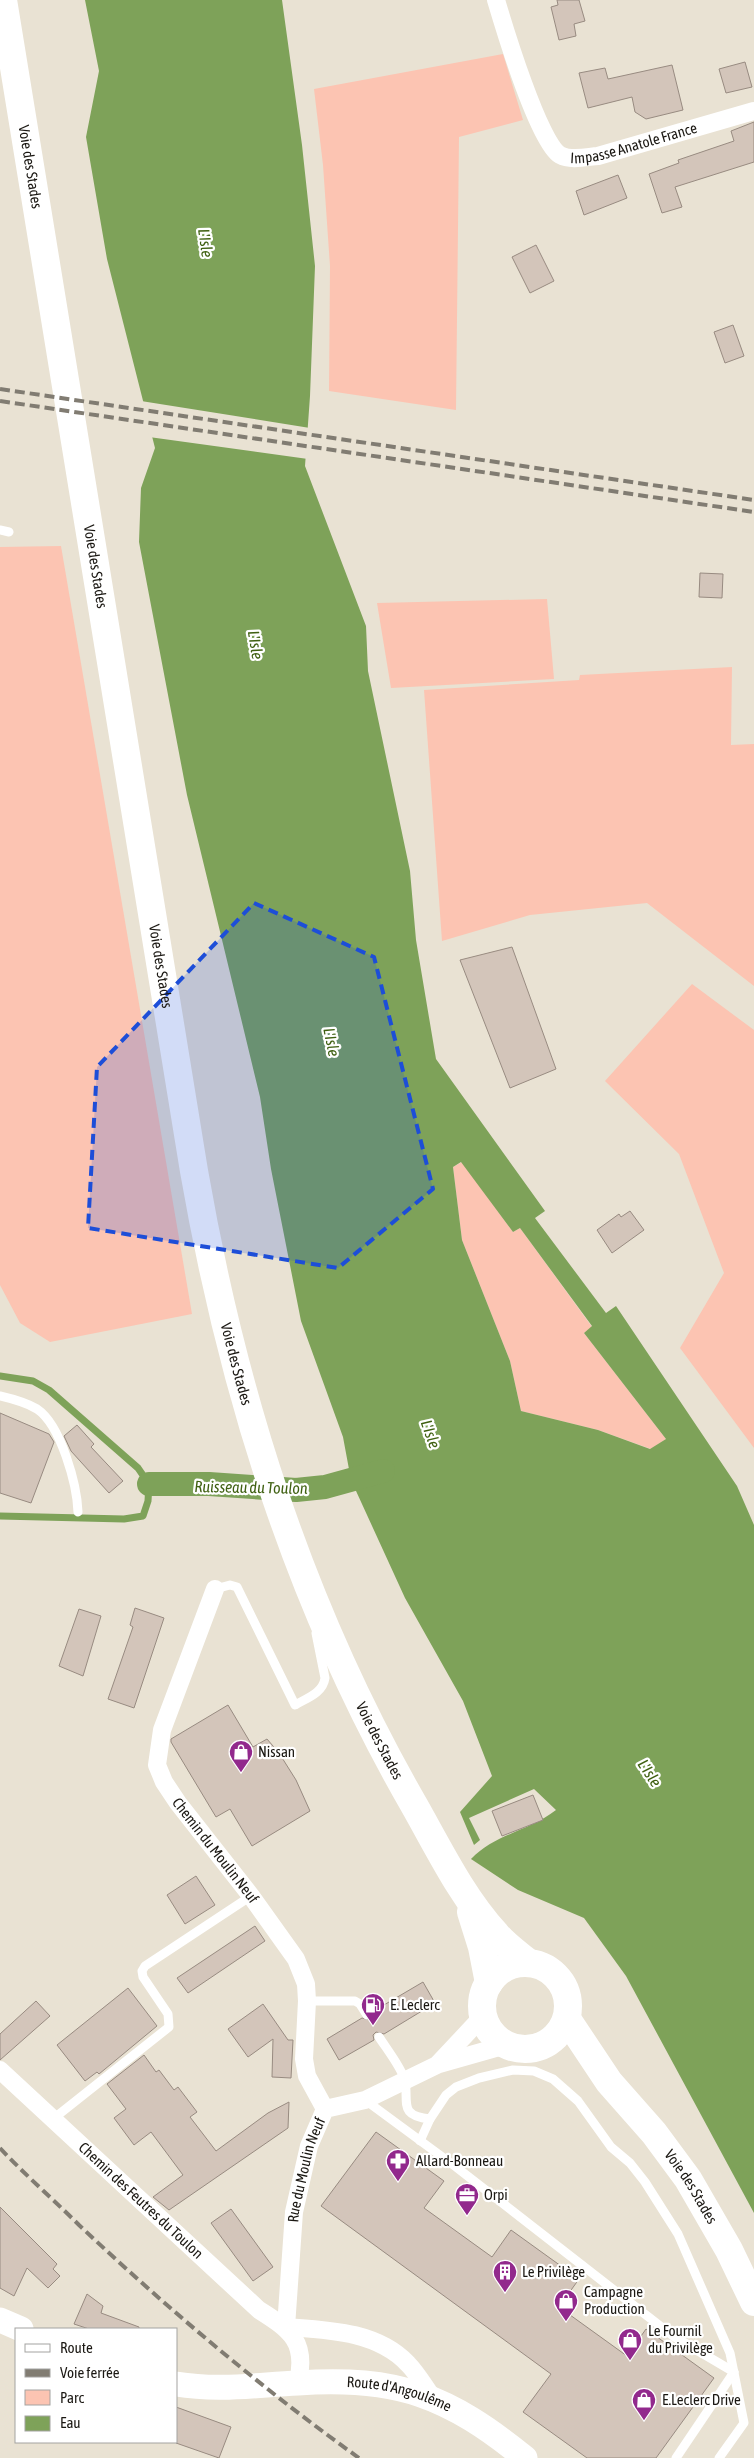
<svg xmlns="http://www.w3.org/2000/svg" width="754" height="2458" font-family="'Asap Condensed',sans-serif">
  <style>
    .green { fill: #fcc4b2 }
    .water { fill: #7ea259; fill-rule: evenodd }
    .pier { fill: #e9e2d3 }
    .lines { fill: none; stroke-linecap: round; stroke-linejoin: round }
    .stream { stroke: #7ea259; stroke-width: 7 }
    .canal { stroke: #7ea259; stroke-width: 24 }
    .building { fill: #d3c5ba; stroke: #988b81 }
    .service { stroke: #fff; stroke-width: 9 }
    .minor { stroke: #fff; stroke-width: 18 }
    .secondary { stroke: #fff; stroke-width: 25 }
    .primary { stroke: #fff; stroke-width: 28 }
    .rail { stroke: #817c72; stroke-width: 4; stroke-dasharray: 10 5; stroke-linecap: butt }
    .marked { fill: #1d4ed8; fill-opacity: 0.2; stroke: #1d4ed8; stroke-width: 4; stroke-dasharray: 10 6; stroke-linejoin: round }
    .labels { text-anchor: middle; stroke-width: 4.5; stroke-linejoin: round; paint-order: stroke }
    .street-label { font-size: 15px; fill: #1b1813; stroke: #fff }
    .poi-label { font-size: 15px; fill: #1b1813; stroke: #fff; text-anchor: start }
    .water-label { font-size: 16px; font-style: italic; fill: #3f6011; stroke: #fff }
  </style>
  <rect width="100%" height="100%" fill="#e9e2d3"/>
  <g class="green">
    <path d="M 503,54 L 523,120 L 459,137 L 456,410 L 329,391 L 330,266 L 323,165 L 314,89 Z"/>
    <path d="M 61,546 L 192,1314 L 50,1342 L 20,1323 L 0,1285 L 0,547 Z"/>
    <path d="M 547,599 L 554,679 L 391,688 L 377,603 Z"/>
    <path d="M 732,667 L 731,745 L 754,744 L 754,986 L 647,903 L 530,915 L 442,941 L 424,690 L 579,680 L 580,675 Z"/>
    <path d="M 692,984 L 754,1030 L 754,1448 L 680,1348 L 724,1273 L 679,1154 L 605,1081 Z"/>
    <path d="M 462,1162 L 513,1232 L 520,1228 L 592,1327 L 584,1333 L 666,1439 L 651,1449 L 598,1430 L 521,1411 L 510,1361 L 462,1240 L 453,1167 Z"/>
  </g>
  <path class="water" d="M 85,0 L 282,0 L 302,145 L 315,266 L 310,396 L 305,466 L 366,626 L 368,671 L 410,871 L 416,940 L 436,1059 L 545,1211 L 535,1218 L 606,1313 L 616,1306 L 737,1486 L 754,1525 L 754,2213 L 626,1976 L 584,1918 L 518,1890 L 471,1859 C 495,1834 529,1831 556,1810 L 534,1789 L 469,1818 L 480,1840 L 474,1845 L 460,1812 L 492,1776 L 463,1701 L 405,1598 L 351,1480 L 343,1437 L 301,1321 L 271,1169 L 260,1097 L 187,795 L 139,542 L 141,488 L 155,448 L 107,259 L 86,137 L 99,71 ZM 461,1162 L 513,1232 L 520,1228 L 592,1326 L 584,1333 L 666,1439 L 650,1449 L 598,1430 L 521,1411 L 510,1361 L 462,1240 L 453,1167 Z"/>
  <path class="pier" d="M 141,401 L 310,428 L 308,459 L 149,437 Z"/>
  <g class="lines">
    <path class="stream" d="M 0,1376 L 33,1381 L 49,1390 L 138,1468 L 149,1484 L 148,1501 L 143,1516 L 124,1519 L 0,1516"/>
    <path class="canal" d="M 149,1484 L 209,1484 L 296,1490 L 325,1487 L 383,1471"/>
  </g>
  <g class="building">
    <path d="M 557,0 L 579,0 L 585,21 L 574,24 L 576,36 L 559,40 L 551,7 L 558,5 Z"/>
    <path d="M 745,62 L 752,87 L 726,93 L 719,69 Z"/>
    <path d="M 672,65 L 683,110 L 646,119 L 635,112 L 632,97 L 588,108 L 579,73 L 605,68 L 608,79 Z"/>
    <path d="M 754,122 L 754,162 L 675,187 L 682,207 L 662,213 L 649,174 L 679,163 L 678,160 L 734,141 L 731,131 Z"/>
    <path d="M 618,175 L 627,198 L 584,215 L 576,191 Z"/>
    <path d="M 536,245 L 554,281 L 530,293 L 512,257 Z"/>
    <path d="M 733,325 L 744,356 L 725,363 L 714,332 Z"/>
    <path d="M 700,573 L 723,574 L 722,598 L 699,597 Z"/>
    <path d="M 512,947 L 556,1069 L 510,1088 L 460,960 Z"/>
    <path d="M 630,1211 L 644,1230 L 612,1253 L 597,1230 L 619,1214 L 621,1217 Z"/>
    <path d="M 0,1413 L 49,1434 L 54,1442 L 31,1503 L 0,1493 Z"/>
    <path d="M 77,1425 L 94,1444 L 91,1447 L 123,1481 L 109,1493 L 71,1451 L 64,1436 Z"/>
    <path d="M 135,1608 L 164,1618 L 134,1708 L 108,1699 L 133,1627 L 130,1625 Z"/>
    <path d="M 79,1609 L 101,1616 L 83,1676 L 59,1666 Z"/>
    <path d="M 228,1705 L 253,1747 L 267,1739 L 279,1753 L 296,1780 L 310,1811 L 252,1846 L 230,1809 L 216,1817 L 171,1742 L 171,1739 Z"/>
    <path d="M 533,1795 L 543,1820 L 502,1836 L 492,1811 Z"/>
    <path d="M 196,1876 L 215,1905 L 185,1924 L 167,1895 Z"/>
    <path d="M 255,1926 L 265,1941 L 188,1993 L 177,1978 Z"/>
    <path d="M 423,1982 L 435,2003 L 384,2034 L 376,2032 L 373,2035 L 374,2040 L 339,2060 L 327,2039 L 362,2018 L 370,2020 L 373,2017 L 372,2012 Z"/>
    <path d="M 128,1988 L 157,2026 L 99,2074 L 97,2072 L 85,2081 L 57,2045 Z"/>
    <path d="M 36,2001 L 50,2016 L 0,2060 L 0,2034 Z"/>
    <path d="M 263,2004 L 288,2040 L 293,2040 L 291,2078 L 272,2077 L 273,2039 L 248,2057 L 228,2029 Z"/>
    <path d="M 144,2055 L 156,2072 L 159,2070 L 174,2090 L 178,2087 L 197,2112 L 190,2117 L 216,2151 L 268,2113 L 289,2102 L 288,2128 L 169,2210 L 153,2197 L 183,2175 L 151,2132 L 134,2145 L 114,2118 L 126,2109 L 107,2084 Z"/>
    <path d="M 376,2132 L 444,2181 L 424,2208 L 492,2257 L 511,2230 L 579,2279 L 559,2307 L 627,2356 L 646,2329 L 714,2378 L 656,2458 L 587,2458 L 523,2412 L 551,2374 L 321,2206 Z"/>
    <path d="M 0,2207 L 57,2264 L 53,2269 L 60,2276 L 48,2288 L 27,2268 L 14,2296 L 0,2288 Z"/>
    <path d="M 231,2209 L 273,2267 L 253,2281 L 211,2223 Z"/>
    <path d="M 87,2294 L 103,2306 L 101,2313 L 139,2327 L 139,2329 L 89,2329 L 74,2324 Z"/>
    <path d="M 176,2407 L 231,2427 L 219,2458 L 176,2443 Z"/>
  </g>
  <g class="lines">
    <g class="service">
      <path d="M 0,530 L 9,532"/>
      <path d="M 0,1396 C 13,1399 25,1402 37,1409 C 61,1425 77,1485 78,1512"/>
      <path d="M 215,1589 L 230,1585 L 237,1587 L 295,1705 C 307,1698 323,1693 325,1678 L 316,1633"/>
      <path d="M 307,2001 L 355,2001 L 360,2004 L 367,2015"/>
      <path d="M 379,2037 C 386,2048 402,2068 405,2081 C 409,2102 398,2116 430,2119 L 446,2095 L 456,2087 L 479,2078 L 513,2070 L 534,2071 L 553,2079 L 578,2101 L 611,2147 L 630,2163 L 645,2182 L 678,2234 L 730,2353 L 744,2423 L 719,2458"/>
      <path d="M 365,2100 L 456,2167 L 673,2336 L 734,2372"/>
      <path d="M 53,2119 L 169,2027 L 168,2014 L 143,1977 L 142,1971 L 145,1966 L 251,1896"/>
      <path d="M 420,2141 L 430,2119"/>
      <path d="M 676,2458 L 734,2372"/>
    </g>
    <g class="minor">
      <path id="s1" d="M 496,0 C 504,27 539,143 560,155 C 571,161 586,157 598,156 L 754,111"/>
      <path id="s2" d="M 215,1589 L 162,1730 L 157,1765 L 164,1782 L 178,1803 L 251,1896 L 296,1959 L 306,1984 L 307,2001 L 304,2059 L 307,2076 L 325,2109"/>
      <path d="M 439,2063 L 483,2016"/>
      <path id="s3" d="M 0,2070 L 259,2310 C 291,2330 307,2342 298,2382"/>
      <path id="s4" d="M 286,2327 L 294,2212 L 309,2146 L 325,2109 L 365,2100 L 439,2064 L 506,2045"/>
      <path d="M 286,2327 C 327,2330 377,2331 408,2364 C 417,2373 425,2387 433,2398"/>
    </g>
    <g class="secondary">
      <path d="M 0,2320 L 21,2329"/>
      <path id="s5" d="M 176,2384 C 219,2391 255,2385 298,2383 C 397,2376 449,2396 525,2458"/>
    </g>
    <g class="primary">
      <path id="s6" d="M 3,0 L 194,1171 C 233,1395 300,1607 414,1805 C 439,1849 462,1897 496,1934 C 505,1945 518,1954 529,1963"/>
      <path d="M 471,1912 L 482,1947 L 489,1983"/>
      <circle cx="525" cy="2006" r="43"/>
      <path id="s7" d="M 567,2019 L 609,2082 L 654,2133 L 688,2179 L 729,2250 L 754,2302"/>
    </g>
    <g class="rail">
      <path d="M 0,389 L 754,500"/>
      <path d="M 0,401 L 754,512"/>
      <path d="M 0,2148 C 25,2175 53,2199 79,2225 C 167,2308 260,2387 359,2458"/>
    </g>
  </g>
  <path class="marked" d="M 254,903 L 374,957 L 433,1189 L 338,1268 L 88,1228 L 97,1067 Z"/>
  <defs>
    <g id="shop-pin" transform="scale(1.25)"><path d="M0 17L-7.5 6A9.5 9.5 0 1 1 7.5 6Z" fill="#92298d" stroke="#fff"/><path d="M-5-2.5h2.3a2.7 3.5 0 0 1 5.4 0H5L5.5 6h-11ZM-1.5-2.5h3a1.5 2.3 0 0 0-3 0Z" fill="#fff"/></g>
    <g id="fuel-pin" transform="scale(1.25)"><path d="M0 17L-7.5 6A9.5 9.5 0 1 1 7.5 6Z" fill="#92298d" stroke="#fff"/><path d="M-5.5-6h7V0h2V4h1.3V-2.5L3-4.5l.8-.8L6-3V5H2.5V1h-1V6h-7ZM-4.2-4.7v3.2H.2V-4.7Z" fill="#fff"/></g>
    <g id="pharmacy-pin" transform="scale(1.25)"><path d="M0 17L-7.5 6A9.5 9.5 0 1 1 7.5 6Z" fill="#92298d" stroke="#fff"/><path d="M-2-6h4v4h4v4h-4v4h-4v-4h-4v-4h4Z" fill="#fff"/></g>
    <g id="office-pin" transform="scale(1.25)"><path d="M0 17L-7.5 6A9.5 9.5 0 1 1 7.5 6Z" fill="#92298d" stroke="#fff"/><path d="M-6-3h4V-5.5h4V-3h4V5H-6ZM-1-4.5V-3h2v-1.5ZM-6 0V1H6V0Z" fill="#fff"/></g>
    <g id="building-pin" transform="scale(1.25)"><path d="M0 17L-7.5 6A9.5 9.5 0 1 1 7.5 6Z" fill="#92298d" stroke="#fff"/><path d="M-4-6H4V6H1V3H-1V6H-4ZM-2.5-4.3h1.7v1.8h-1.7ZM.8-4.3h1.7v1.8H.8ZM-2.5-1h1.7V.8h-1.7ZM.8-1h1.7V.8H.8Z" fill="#fff"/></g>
  </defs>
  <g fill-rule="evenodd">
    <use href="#shop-pin" x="241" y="1752"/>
    <use href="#fuel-pin" x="373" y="2005"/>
    <use href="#pharmacy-pin" x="398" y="2161"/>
    <use href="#office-pin" x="467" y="2195"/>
    <use href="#building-pin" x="505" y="2272"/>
    <use href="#shop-pin" x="566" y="2301"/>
    <use href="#shop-pin" x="630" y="2340"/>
    <use href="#shop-pin" x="644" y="2400"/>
  </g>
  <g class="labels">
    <g class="street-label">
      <text dy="5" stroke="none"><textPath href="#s1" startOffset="245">Impasse Anatole France</textPath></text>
      <text dy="5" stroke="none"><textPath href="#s6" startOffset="169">Voie des Stades</textPath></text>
      <text dy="5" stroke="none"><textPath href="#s6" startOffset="574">Voie des Stades</textPath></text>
      <text dy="5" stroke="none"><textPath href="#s6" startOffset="979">Voie des Stades</textPath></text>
      <text dy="5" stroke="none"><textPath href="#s6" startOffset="1384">Voie des Stades</textPath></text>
      <text dy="5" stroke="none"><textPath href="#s6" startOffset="1788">Voie des Stades</textPath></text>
      <text dy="5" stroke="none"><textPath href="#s2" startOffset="290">Chemin du Moulin Neuf</textPath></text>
      <text dy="5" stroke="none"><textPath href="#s4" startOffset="159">Rue du Moulin Neuf</textPath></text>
      <text dy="5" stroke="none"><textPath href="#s7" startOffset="209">Voie des Stades</textPath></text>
      <text dy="5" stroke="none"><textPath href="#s3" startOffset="192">Chemin des Feutres du Toulon</textPath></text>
      <text dy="5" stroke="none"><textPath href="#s5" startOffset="225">Route d'Angoulême</textPath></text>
    </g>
    <g class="poi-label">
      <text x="258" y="1757">Nissan</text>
      <text x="390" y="2010">E. Leclerc</text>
      <text x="416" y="2166">Allard-Bonneau</text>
      <text x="484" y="2200">Orpi</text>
      <text x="522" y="2277">Le Privilège</text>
      <text x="584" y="2297">Campagne<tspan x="584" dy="17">Production</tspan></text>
      <text x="648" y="2336">Le Fournil<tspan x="648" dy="17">du Privilège</tspan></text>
      <text x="662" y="2405">E.Leclerc Drive</text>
    </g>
    <g class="water-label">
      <text transform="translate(206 243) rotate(82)" y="6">L'Isle</text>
      <text transform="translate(256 645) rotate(81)" y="6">L'Isle</text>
      <text transform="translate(332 1042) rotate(79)" y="6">L'Isle</text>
      <text transform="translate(431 1434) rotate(71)" y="6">L'Isle</text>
      <text transform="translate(251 1487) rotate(1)" y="6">Ruisseau du Toulon</text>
      <text transform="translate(650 1773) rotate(57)" y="6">L'Isle</text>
    </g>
  </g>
  <rect x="15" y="2328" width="162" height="115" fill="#ffffff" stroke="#a4a3a1"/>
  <rect x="25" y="2344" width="25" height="8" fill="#ffffff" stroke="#a4a3a1"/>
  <text x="60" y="2353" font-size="15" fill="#1b1813">Route</text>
  <rect x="25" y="2369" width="25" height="8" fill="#817c72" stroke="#a4a3a1"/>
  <text x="60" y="2378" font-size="15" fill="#1b1813">Voie ferrée</text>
  <rect x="25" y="2390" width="25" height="15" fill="#fcc4b2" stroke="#a4a3a1"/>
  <text x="60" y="2403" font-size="15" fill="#1b1813">Parc</text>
  <rect x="25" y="2416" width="25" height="15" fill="#7ea259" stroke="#a4a3a1"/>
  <text x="60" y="2428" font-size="15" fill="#1b1813">Eau</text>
</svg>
